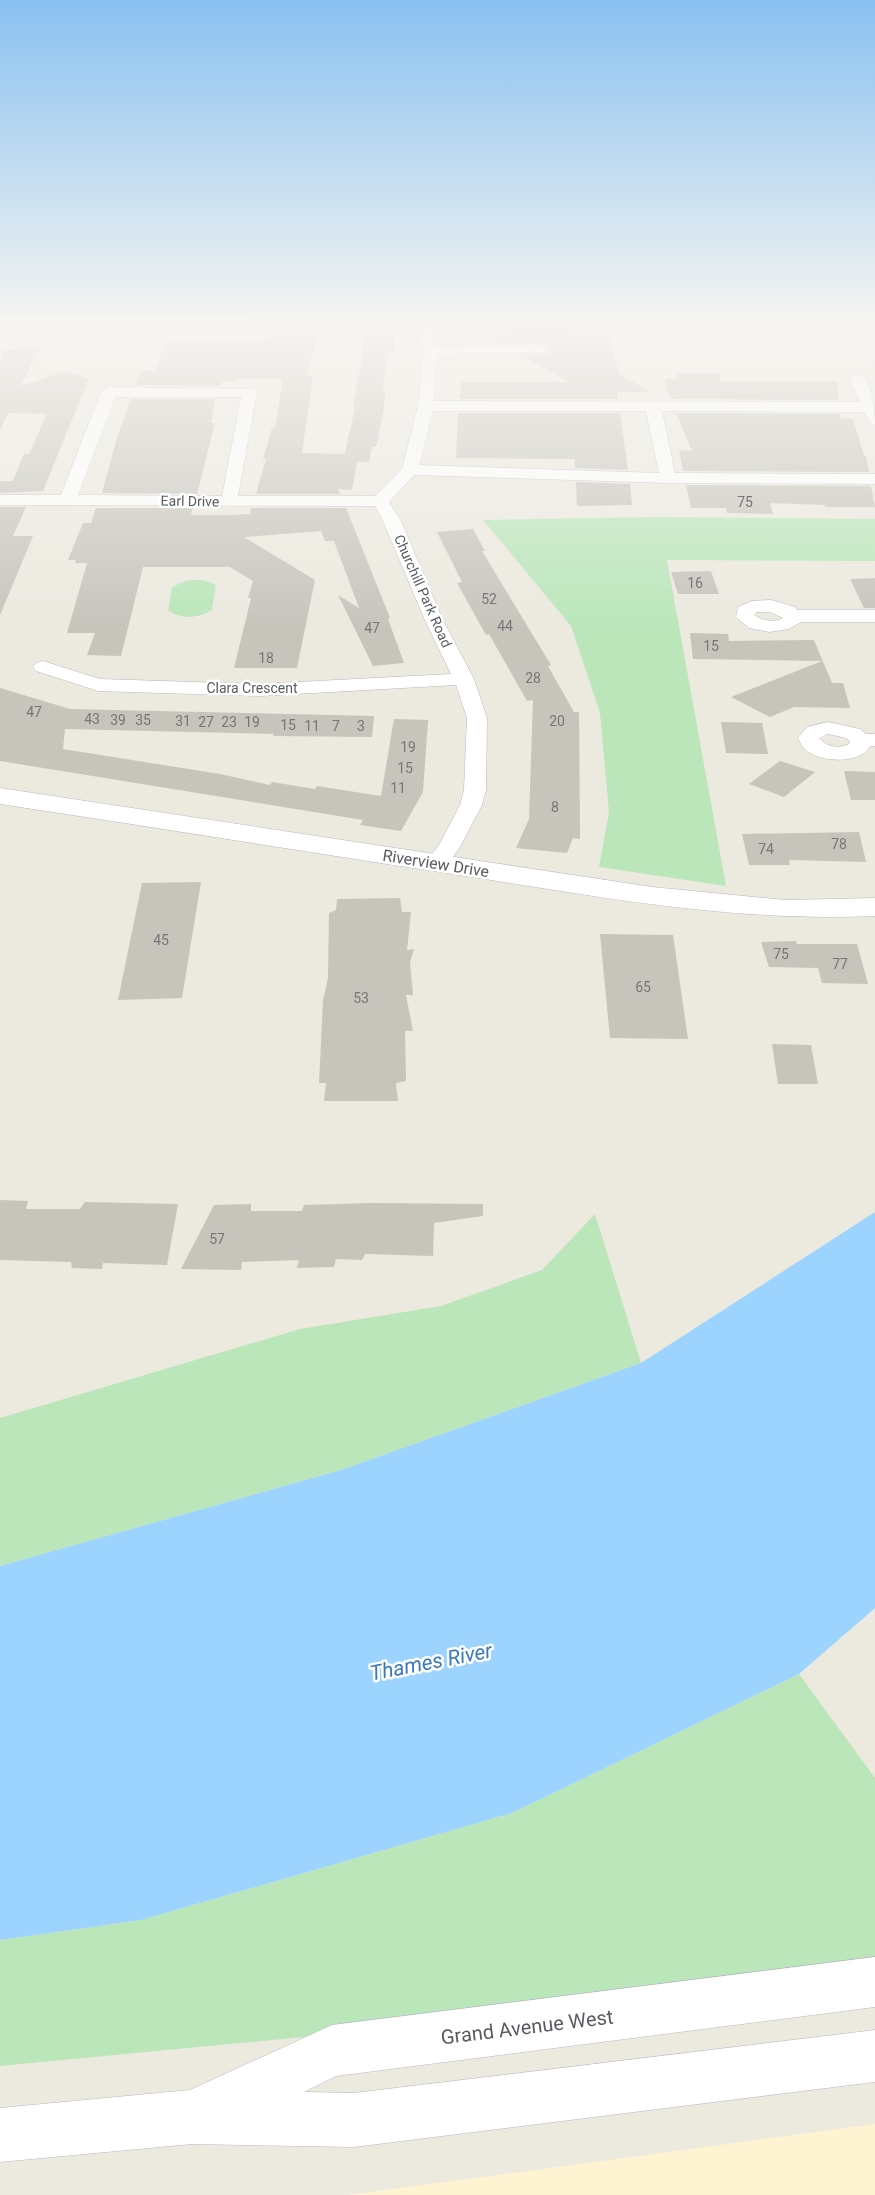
<svg xmlns="http://www.w3.org/2000/svg" width="875" height="2195" font-family="Roboto,sans-serif">
  <style>
    .commercial { fill: #fff4d1 }
    .green { fill: #bae6ba }
    .water { fill: #9cd4ff }
    .building { fill: #c7c4bc }
    .lines { fill: none; stroke-linecap: round; stroke-linejoin: round }
    .street-casing { stroke: #b5b8bd; stroke-width: 1 }
    .secondary-casing { stroke: #b5b9bf; stroke-width: 1 }
    .street { fill: #fff; fill-rule: evenodd }
    .secondary { fill: #fff; fill-rule: evenodd }
    .labels { text-anchor: middle; stroke-width: 5; stroke-linejoin: round; paint-order: stroke }
    .far-street-label { font-size: 14px; fill: #585c61; stroke: #fff }
    .number-label { font-size: 14px; fill: #747678 }
    .street-label { font-size: 16px; fill: #585c61; stroke: #fff }
    .near-street-label { font-size: 20px; fill: #585c61; stroke: #fff }
    .near-water-label { font-size: 21px; font-style: italic; fill: #3979bd; stroke: #fff }
  </style>
  <rect width="100%" height="100%" fill="#ece9df"/>
  <g class="commercial">
    <path d="M 0,323 L 241,323 L 237,334 L 0,334 Z"/>
    <path d="M 875,2124 L 875,2195 L 347,2195 L 543,2169 Z"/>
  </g>
  <g class="green">
    <path d="M 660,517 L 875,519 L 875,561 L 667,560 L 726,886 L 599,867 L 609,812 L 600,713 L 571,626 L 483,520 Z"/>
    <path d="M 188,580 L 204,580 L 216,585 L 212,610 C 199,618 181,620 168,610 L 172,587 Z"/>
    <path d="M 595,1214 L 641,1363 L 341,1470 L 0,1566 L 0,1418 L 300,1329 L 441,1306 L 542,1270 Z"/>
    <path d="M 799,1674 L 875,1778 L 875,1966 L 438,2024 L 0,2066 L 0,1940 L 141,1920 L 512,1813 Z"/>
  </g>
  <path class="water" d="M 875,1212 L 875,1608 L 799,1674 L 512,1813 L 141,1920 L 0,1940 L 0,1566 L 341,1470 L 641,1363 Z"/>
  <g class="building">
    <path d="M 273,323 L 320,323 L 307,375 L 313,377 L 302,453 L 345,454 L 355,407 L 353,407 L 362,358 L 365,323 L 394,323 L 394,352 L 388,352 L 382,391 L 385,391 L 384,409 L 376,447 L 372,447 L 369,462 L 357,462 L 352,490 L 338,489 L 340,494 L 256,494 L 266,459 L 263,459 L 272,428 L 275,428 L 283,379 L 237,379 L 237,381 L 222,381 L 220,386 L 136,385 L 141,371 L 155,371 L 166,341 L 268,341 Z"/>
    <path d="M 522,323 L 573,325 L 571,335 L 610,335 L 619,374 L 651,392 L 617,392 L 618,399 L 460,399 L 461,382 L 568,382 L 523,356 L 543,355 L 550,351 L 550,347 L 542,343 L 503,343 L 473,326 L 522,325 Z"/>
    <path d="M 38,349 L 21,386 L 65,371 L 89,378 L 43,491 L 0,493 L 0,481 L 13,481 L 24,454 L 29,454 L 47,414 L 8,413 L 0,431 L 0,363 L 4,350 Z"/>
    <path d="M 675,373 L 719,373 L 721,382 L 837,381 L 839,400 L 671,399 L 664,379 L 678,379 Z"/>
    <path d="M 131,399 L 215,399 L 211,423 L 215,423 L 197,494 L 102,493 L 116,441 Z"/>
    <path d="M 458,413 L 620,413 L 628,470 L 575,468 L 575,459 L 456,458 Z"/>
    <path d="M 676,413 L 840,414 L 841,418 L 853,419 L 864,455 L 866,456 L 869,472 L 683,471 L 679,450 L 692,451 Z"/>
    <path d="M 576,482 L 630,484 L 632,505 L 577,506 Z"/>
    <path d="M 686,485 L 871,486 L 875,507 L 825,507 L 825,505 L 770,503 L 773,514 L 727,513 L 726,508 L 691,508 Z"/>
    <path d="M 0,507 L 26,507 L 13,536 L 33,536 L 0,615 Z"/>
    <path d="M 96,508 L 193,508 L 191,515 L 233,515 L 250,514 L 251,508 L 346,508 L 390,618 L 388,619 L 404,663 L 373,666 L 338,595 L 359,608 L 334,541 L 325,541 L 321,531 L 244,537 L 315,580 L 297,668 L 234,668 L 251,598 L 248,598 L 253,581 L 230,567 L 143,567 L 121,656 L 87,655 L 95,633 L 67,633 L 87,563 L 75,563 L 76,560 L 68,560 L 83,523 L 91,523 Z"/>
    <path d="M 473,529 L 485,551 L 482,551 L 551,665 L 548,666 L 574,712 L 579,712 L 580,839 L 573,838 L 567,853 L 516,848 L 529,819 L 533,700 L 527,701 L 489,634 L 486,635 L 457,583 L 462,582 L 437,532 Z"/>
    <path d="M 711,571 L 719,594 L 678,594 L 671,572 Z"/>
    <path d="M 875,578 L 875,608 L 864,608 L 850,579 Z"/>
    <path d="M 690,633 L 728,634 L 729,641 L 814,640 L 832,683 L 843,683 L 850,708 L 794,707 L 770,717 L 731,697 L 822,661 L 693,659 Z"/>
    <path d="M 0,688 L 70,709 L 374,716 L 372,737 L 273,736 L 274,734 L 65,729 L 63,749 L 220,774 L 270,785 L 272,782 L 315,789 L 317,786 L 381,796 L 394,719 L 428,720 L 423,792 L 401,831 L 360,825 L 363,820 L 0,761 Z"/>
    <path d="M 721,722 L 762,723 L 768,754 L 726,753 Z"/>
    <path d="M 780,761 L 815,772 L 784,797 L 749,784 Z"/>
    <path d="M 844,771 L 875,772 L 875,800 L 851,800 Z"/>
    <path d="M 859,832 L 866,862 L 789,860 L 790,865 L 749,865 L 742,834 Z"/>
    <path d="M 201,882 L 182,998 L 118,1000 L 142,883 Z"/>
    <path d="M 400,898 L 402,912 L 411,912 L 407,950 L 414,949 L 410,962 L 413,995 L 406,995 L 413,1031 L 405,1031 L 406,1081 L 396,1083 L 398,1101 L 324,1101 L 326,1083 L 319,1083 L 323,1001 L 328,978 L 329,913 L 336,910 L 337,899 Z"/>
    <path d="M 600,934 L 673,935 L 688,1039 L 610,1038 Z"/>
    <path d="M 796,941 L 797,944 L 857,944 L 868,984 L 822,983 L 818,968 L 769,967 L 761,942 Z"/>
    <path d="M 772,1044 L 811,1045 L 818,1084 L 778,1084 Z"/>
    <path d="M 0,1200 L 28,1201 L 26,1209 L 80,1209 L 85,1202 L 178,1204 L 167,1265 L 103,1263 L 102,1269 L 72,1268 L 71,1262 L 0,1260 Z"/>
    <path d="M 373,1203 L 483,1204 L 483,1216 L 434,1223 L 433,1256 L 365,1254 L 362,1260 L 336,1259 L 334,1267 L 297,1268 L 299,1260 L 242,1262 L 241,1270 L 181,1269 L 214,1205 L 251,1204 L 251,1211 L 302,1211 L 304,1205 Z"/>
  </g>
  <g class="lines">
    <g class="street-casing">
      <g id="street">
        <path d="M 415,323 L 429,323 L 436,347 L 542,345 L 549,349 L 542,353 L 437,355 L 434,401 L 860,402 L 849,377 L 856,373 C 873,377 875,411 875,425 L 870,423 L 864,412 L 662,411 L 675,473 L 875,474 L 875,484 L 668,483 L 414,475 L 389,502 L 401,521 L 442,618 L 474,679 L 487,718 L 486,790 L 482,805 L 460,847 L 444,869 L 436,871 L 428,869 L 424,864 L 439,845 L 460,805 L 464,790 L 467,718 L 456,685 L 260,696 L 98,691 L 36,671 L 33,667 L 36,663 L 43,661 L 100,679 L 260,684 L 451,674 L 424,618 L 383,521 L 375,506 L 0,505 L 0,495 L 61,495 L 101,392 L 109,387 L 254,389 L 257,392 L 238,496 L 375,496 L 402,469 L 418,406 L 423,351 ZM 115,397 L 241,397 L 222,496 L 78,495 ZM 433,411 L 646,411 L 659,473 L 419,465 Z"/>
        <path d="M 771,600 L 795,607 L 797,610 L 875,610 L 875,622 L 801,622 L 789,629 L 769,632 L 749,628 L 736,617 L 738,607 L 752,601 ZM 756,612 L 770,612 L 783,618 C 773,623 763,621 754,615 Z"/>
        <path d="M 828,722 L 860,729 L 866,734 L 875,734 L 875,746 L 870,746 C 861,764 825,762 810,753 C 804,750 801,744 798,738 L 807,727 ZM 828,734 L 846,738 L 850,741 L 849,744 C 838,749 827,747 819,738 Z"/>
      </g>
    </g>
    <g class="secondary-casing">
      <g id="secondary">
        <path d="M 0,788 L 652,887 L 785,900 L 875,898 L 875,916 C 741,922 611,899 479,878 C 319,854 160,828 0,804 Z"/>
        <path d="M 875,1957 L 875,2007 L 336,2076 L 304,2092 L 354,2093 L 875,2030 L 875,2082 L 354,2147 L 192,2144 L 0,2162 L 0,2108 L 190,2090 L 332,2025 Z"/>
      </g>
    </g>
    <use href="#street" class="street"/>
    <use href="#secondary" class="secondary"/>
  </g>
  <linearGradient id="sky" x2="0" y2="1"><stop stop-color="#89c1f1"/><stop offset="0.51" stop-color="#f6f5f1"/><stop offset="1" stop-color="#f6f5f1" stop-opacity="0"/></linearGradient>
  <rect width="875" height="630" fill="url(#sky)"/>
  <g class="labels">
    <g class="far-street-label">
      <text transform="translate(190 501) rotate(1)" y="5">Earl Drive</text>
      <text transform="translate(423 591) rotate(66)" y="5">Churchill Park Road</text>
      <text x="252" y="693">Clara Crescent</text>
    </g>
    <g class="number-label">
      <text x="745" y="507">75</text>
      <text x="695" y="588">16</text>
      <text x="489" y="604">52</text>
      <text x="505" y="631">44</text>
      <text x="372" y="633">47</text>
      <text x="711" y="651">15</text>
      <text x="266" y="663">18</text>
      <text x="533" y="683">28</text>
      <text x="34" y="717">47</text>
      <text x="92" y="724">43</text>
      <text x="118" y="725">39</text>
      <text x="143" y="725">35</text>
      <text x="183" y="726">31</text>
      <text x="557" y="726">20</text>
      <text x="206" y="727">27</text>
      <text x="229" y="727">23</text>
      <text x="252" y="727">19</text>
      <text x="288" y="730">15</text>
      <text x="312" y="731">11</text>
      <text x="336" y="731">7</text>
      <text x="361" y="731">3</text>
      <text x="408" y="752">19</text>
      <text x="405" y="773">15</text>
      <text x="398" y="793">11</text>
      <text x="555" y="812">8</text>
      <text x="839" y="849">78</text>
      <text x="766" y="854">74</text>
      <text x="161" y="945">45</text>
      <text x="781" y="959">75</text>
      <text x="840" y="969">77</text>
      <text x="643" y="992">65</text>
      <text x="361" y="1003">53</text>
      <text x="217" y="1244">57</text>
    </g>
    <g class="street-label">
      <text transform="translate(436 863) rotate(9)" y="6">Riverview Drive</text>
    </g>
    <g class="near-street-label">
      <text transform="translate(527 2027) rotate(-7)" y="7">Grand Avenue West</text>
    </g>
    <g class="near-water-label">
      <text transform="translate(431 1662) rotate(-11)" y="7">Thames River</text>
    </g>
  </g>
</svg>
